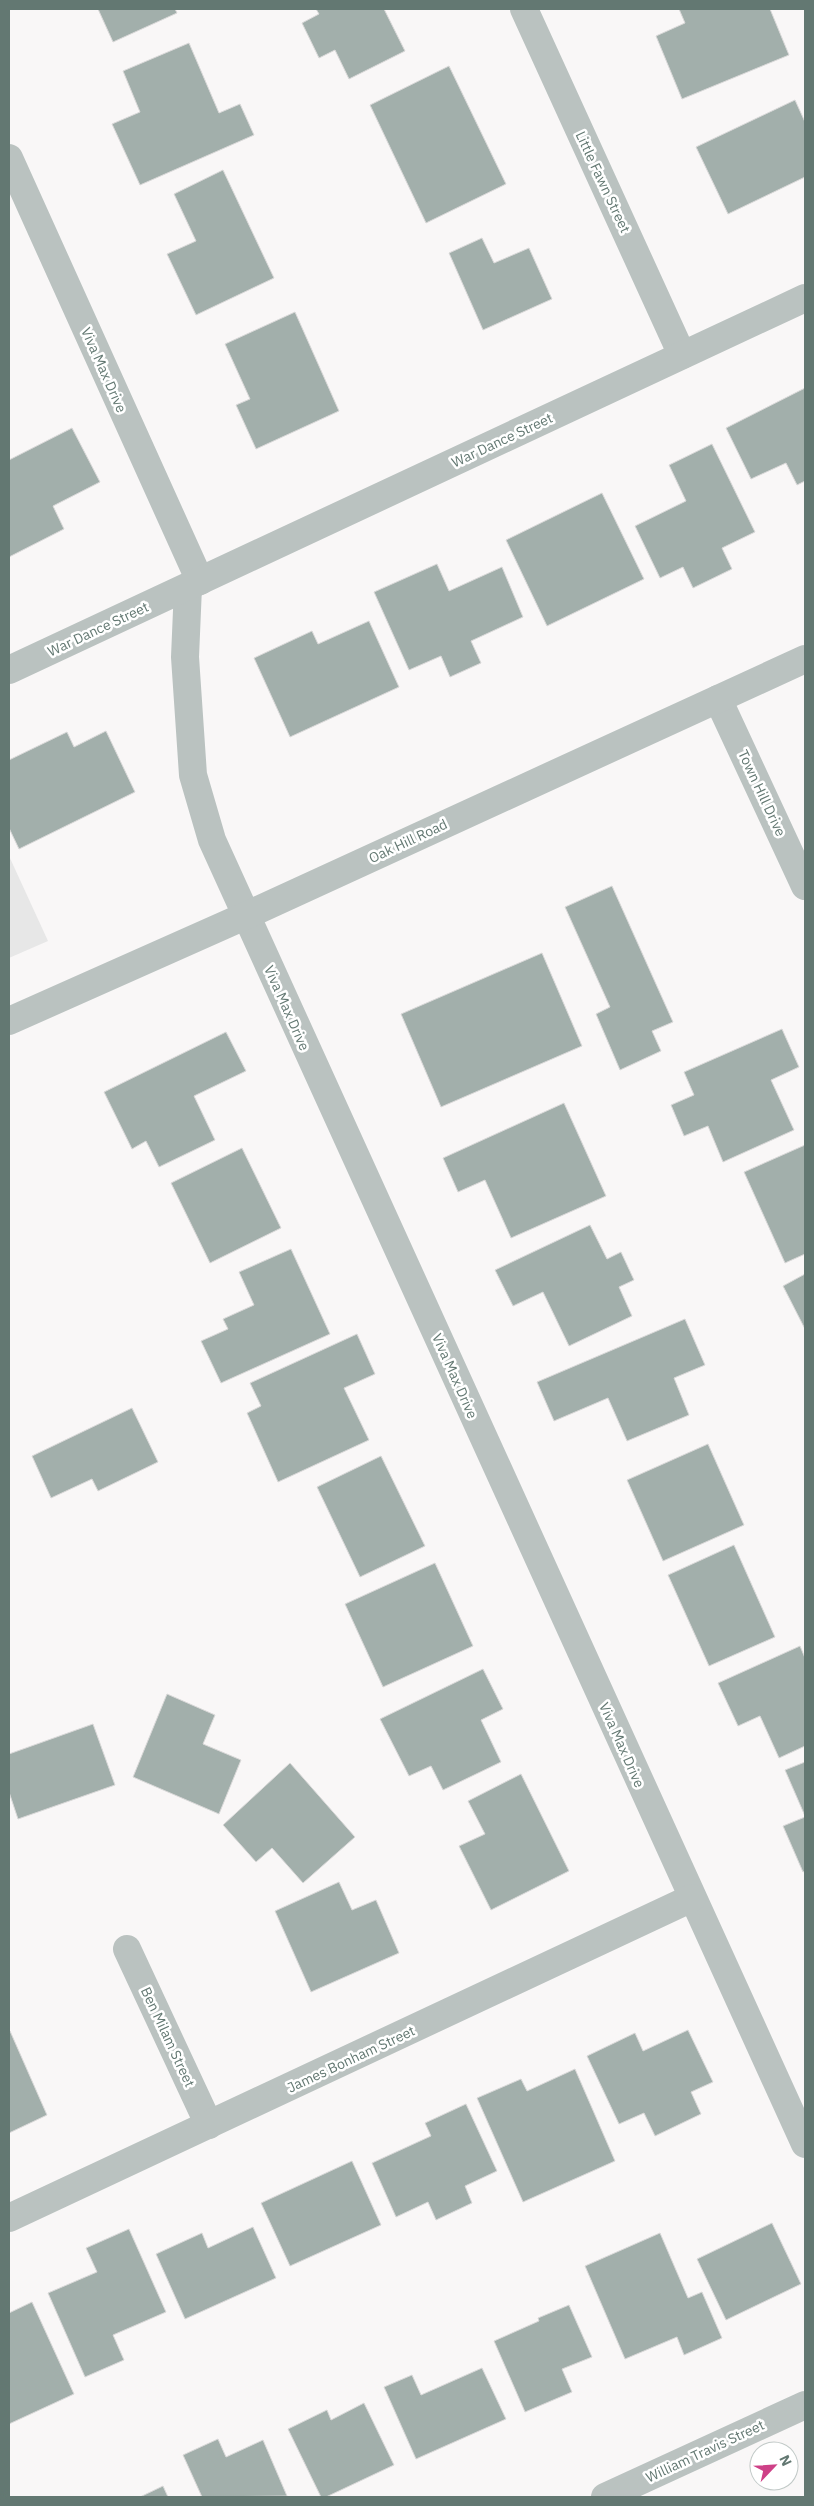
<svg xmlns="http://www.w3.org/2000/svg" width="814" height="2506" font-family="'IBM Plex Sans',sans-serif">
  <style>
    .built { fill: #e7e7e7 }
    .building { fill: #a2afab; stroke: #dad9d9 }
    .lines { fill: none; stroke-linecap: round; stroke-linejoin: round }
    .street { stroke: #bac2c0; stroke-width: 28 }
    .labels { text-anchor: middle; stroke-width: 5; stroke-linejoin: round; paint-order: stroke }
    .street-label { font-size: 14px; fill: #637872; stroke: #fff }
  </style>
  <rect width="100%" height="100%" fill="#f9f7f7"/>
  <path class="built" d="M 9,856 L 48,941 L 9,958 Z"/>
  <g class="building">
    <path d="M 98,9 L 175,9 L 177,13 L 113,42 Z"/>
    <path d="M 316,9 L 384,9 L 405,51 L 349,79 L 335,50 L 319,58 L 302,23 L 319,14 Z"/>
    <path d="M 679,9 L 770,9 L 789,55 L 682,99 L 656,36 L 685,23 Z"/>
    <path d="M 189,43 L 219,113 L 240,104 L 254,135 L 140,185 L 112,124 L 140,112 L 123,71 Z"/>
    <path d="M 449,66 L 506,184 L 426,223 L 370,105 Z"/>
    <path d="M 795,100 L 805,122 L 805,177 L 728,214 L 696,147 Z"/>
    <path d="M 223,170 L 274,278 L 196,315 L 167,254 L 196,241 L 174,194 Z"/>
    <path d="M 482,238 L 494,263 L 529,248 L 552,299 L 483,330 L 449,253 Z"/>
    <path d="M 295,312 L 339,411 L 256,449 L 236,405 L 250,399 L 225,344 Z"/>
    <path d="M 805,388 L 805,481 L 797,485 L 786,463 L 751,479 L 726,428 Z"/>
    <path d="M 72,428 L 100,482 L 53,506 L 64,529 L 9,557 L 9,460 Z"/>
    <path d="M 712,444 L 755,532 L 722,548 L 732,569 L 693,588 L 683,567 L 660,578 L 635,526 L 686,501 L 669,465 Z"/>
    <path d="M 602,493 L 644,579 L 547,626 L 506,540 Z"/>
    <path d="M 437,564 L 449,591 L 502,567 L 523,617 L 471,641 L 481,663 L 450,677 L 441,656 L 409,670 L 374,592 Z"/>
    <path d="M 369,621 L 399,687 L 290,737 L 254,658 L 312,631 L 318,644 Z"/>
    <path d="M 106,731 L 135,792 L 19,849 L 9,828 L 9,760 L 67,732 L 74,747 Z"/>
    <path d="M 612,886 L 673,1022 L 652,1031 L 661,1051 L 620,1070 L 596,1014 L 610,1007 L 565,907 Z"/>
    <path d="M 542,953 L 582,1046 L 441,1107 L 401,1014 Z"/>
    <path d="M 782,1029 L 799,1067 L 771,1080 L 794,1130 L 723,1162 L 708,1126 L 684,1136 L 671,1105 L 694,1095 L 684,1072 Z"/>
    <path d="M 226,1032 L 246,1071 L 194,1096 L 215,1140 L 159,1167 L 146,1141 L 132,1149 L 104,1092 Z"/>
    <path d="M 564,1103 L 606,1196 L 511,1238 L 485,1180 L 458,1192 L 443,1158 Z"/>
    <path d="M 805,1145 L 805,1254 L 785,1263 L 744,1172 Z"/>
    <path d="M 242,1148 L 281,1228 L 210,1263 L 171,1183 Z"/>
    <path d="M 590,1225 L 607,1259 L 621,1252 L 634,1280 L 619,1287 L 632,1316 L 569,1346 L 543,1292 L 513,1306 L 495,1270 Z"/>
    <path d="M 291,1249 L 330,1334 L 221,1383 L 201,1341 L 228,1329 L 223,1319 L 254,1305 L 239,1272 Z"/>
    <path d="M 805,1274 L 805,1329 L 783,1286 Z"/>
    <path d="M 685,1319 L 705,1365 L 674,1378 L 689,1415 L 627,1441 L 608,1398 L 554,1421 L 537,1382 Z"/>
    <path d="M 357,1334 L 375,1374 L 344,1388 L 369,1440 L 278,1482 L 247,1413 L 261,1406 L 250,1383 Z"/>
    <path d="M 132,1408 L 158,1462 L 98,1491 L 92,1479 L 51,1498 L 32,1456 Z"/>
    <path d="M 708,1444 L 744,1525 L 663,1561 L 627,1480 Z"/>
    <path d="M 381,1456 L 425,1546 L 360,1577 L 317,1487 Z"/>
    <path d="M 734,1545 L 775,1637 L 709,1666 L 668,1575 Z"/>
    <path d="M 435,1563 L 473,1646 L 383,1687 L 345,1604 Z"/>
    <path d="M 800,1646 L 805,1658 L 805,1746 L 779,1758 L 760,1716 L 738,1726 L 718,1683 Z"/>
    <path d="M 483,1669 L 503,1709 L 481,1720 L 501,1762 L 443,1790 L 431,1766 L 409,1776 L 380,1719 Z"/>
    <path d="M 167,1694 L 215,1715 L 203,1744 L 241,1760 L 219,1814 L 133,1777 Z"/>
    <path d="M 93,1724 L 115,1785 L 18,1819 L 9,1792 L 9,1754 Z"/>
    <path d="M 805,1762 L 805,1816 L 785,1770 Z"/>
    <path d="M 290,1763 L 355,1837 L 303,1883 L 272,1848 L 256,1862 L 223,1825 Z"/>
    <path d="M 521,1774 L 569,1871 L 491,1910 L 459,1846 L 485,1834 L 468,1801 Z"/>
    <path d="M 805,1817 L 805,1871 L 803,1872 L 783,1826 Z"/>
    <path d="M 339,1882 L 352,1910 L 376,1900 L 399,1953 L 311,1992 L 275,1911 Z"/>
    <path d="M 688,2030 L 713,2082 L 691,2092 L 701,2114 L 655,2136 L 644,2113 L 619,2124 L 587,2056 L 635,2033 L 643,2051 Z"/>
    <path d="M 10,2031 L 47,2115 L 9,2133 L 9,2032 Z"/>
    <path d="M 575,2069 L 615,2161 L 523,2202 L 477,2098 L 521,2079 L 527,2091 Z"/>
    <path d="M 466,2104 L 497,2171 L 465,2186 L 472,2203 L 436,2220 L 428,2202 L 396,2217 L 372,2163 L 431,2136 L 425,2123 Z"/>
    <path d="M 352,2161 L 381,2225 L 290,2266 L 261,2203 Z"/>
    <path d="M 772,2223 L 801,2284 L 726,2320 L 697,2259 Z"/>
    <path d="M 253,2227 L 276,2278 L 185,2319 L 156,2254 L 202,2233 L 208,2248 Z"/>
    <path d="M 129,2229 L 166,2312 L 113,2335 L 124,2360 L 85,2377 L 48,2293 L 97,2272 L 86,2248 Z"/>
    <path d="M 660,2233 L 688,2298 L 702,2292 L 722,2338 L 684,2355 L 677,2337 L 625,2359 L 585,2266 Z"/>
    <path d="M 32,2302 L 74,2394 L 9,2424 L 9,2313 Z"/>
    <path d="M 569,2305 L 592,2357 L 562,2369 L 572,2392 L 525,2412 L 494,2341 L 539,2321 L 538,2318 Z"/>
    <path d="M 482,2368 L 506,2419 L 416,2459 L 384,2387 L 412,2375 L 421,2395 Z"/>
    <path d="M 364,2403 L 394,2465 L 326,2497 L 321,2497 L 288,2429 L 327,2410 L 331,2420 Z"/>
    <path d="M 218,2439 L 226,2457 L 263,2440 L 287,2496 L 202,2497 L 183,2455 Z"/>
    <path d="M 163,2486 L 168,2497 L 140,2497 Z"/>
  </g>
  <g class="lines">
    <g class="street">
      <path d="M 524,9 L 682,355"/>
      <path d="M 9,158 L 200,581"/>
      <path d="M 188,587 L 185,657 L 193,775 L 212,840 L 805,2144"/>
      <path d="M 9,670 L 805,298"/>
      <path d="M 718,699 L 805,886"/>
      <path d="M 9,1021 L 245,916 L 805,659"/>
      <path d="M 127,1949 L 209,2125"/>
      <path d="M 9,2218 L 692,1898"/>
      <path d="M 605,2497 L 805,2405"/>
    </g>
  </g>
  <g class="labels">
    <g class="street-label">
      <text transform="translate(603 182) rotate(65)" y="5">Little Fawn Street</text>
      <text transform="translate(104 370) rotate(66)" y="5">Viva Max Drive</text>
      <text transform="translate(502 440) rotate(-25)" y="5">War Dance Street</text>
      <text transform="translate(98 629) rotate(-25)" y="5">War Dance Street</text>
      <text transform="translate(762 793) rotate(65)" y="5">Town Hill Drive</text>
      <text transform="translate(408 841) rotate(-25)" y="5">Oak Hill Road</text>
      <text transform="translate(287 1008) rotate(66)" y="5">Viva Max Drive</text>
      <text transform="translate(455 1376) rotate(66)" y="5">Viva Max Drive</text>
      <text transform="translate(622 1745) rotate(66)" y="5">Viva Max Drive</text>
      <text transform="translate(168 2037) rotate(65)" y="5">Ben Milam Street</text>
      <text transform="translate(351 2059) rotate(-25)" y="5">James Bonham Street</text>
      <text transform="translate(705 2451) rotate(-25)" y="5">William Travis Street</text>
    </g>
  </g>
  <rect width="814" height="2506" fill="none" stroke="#637872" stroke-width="20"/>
  <g transform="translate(774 2466) rotate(65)"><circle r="24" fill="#ffffff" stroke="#c1c9c7"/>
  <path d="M0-4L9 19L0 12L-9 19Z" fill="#ce4187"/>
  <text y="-8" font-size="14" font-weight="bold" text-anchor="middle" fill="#637872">N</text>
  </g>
</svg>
